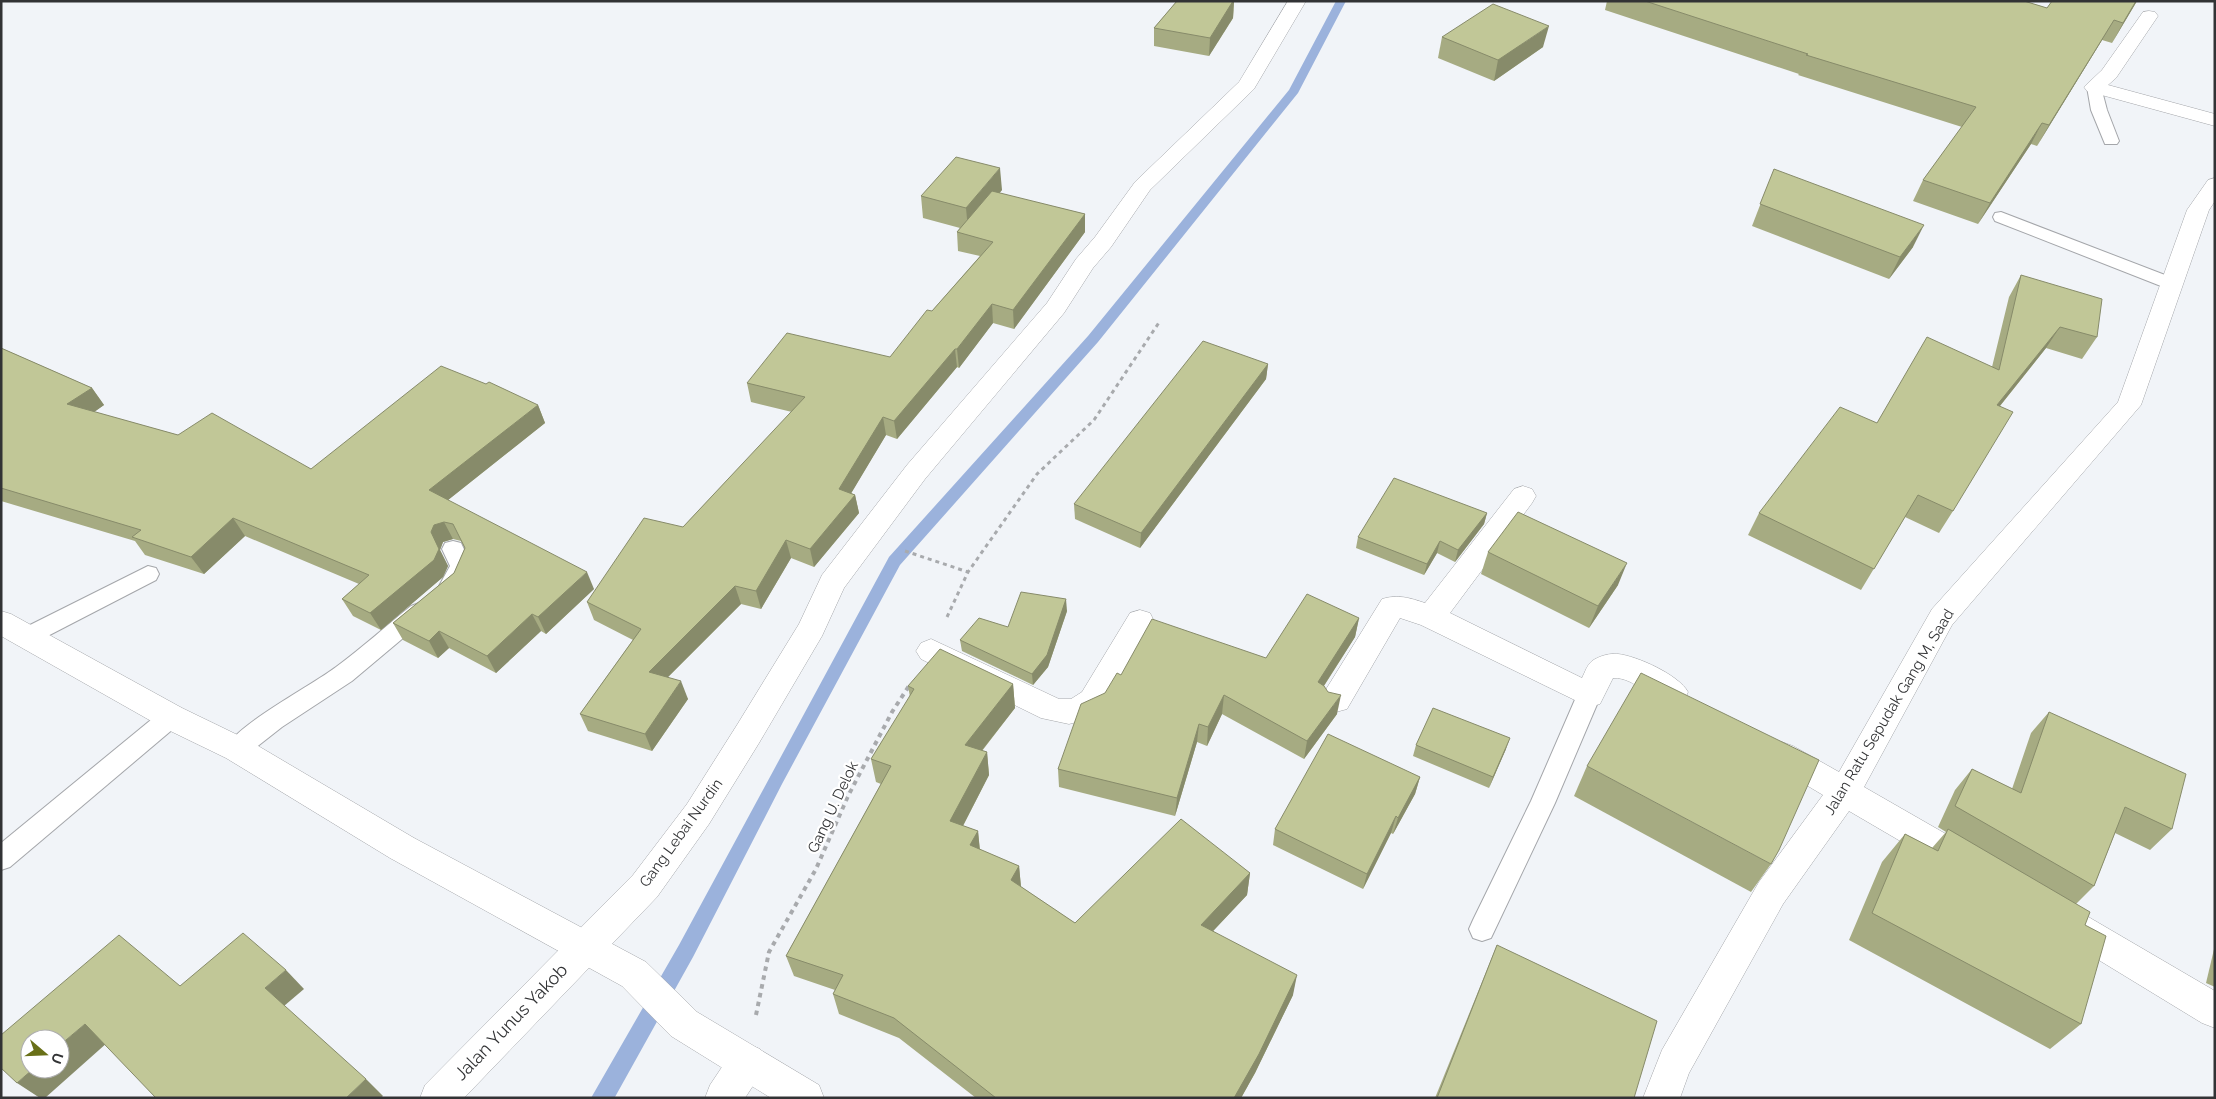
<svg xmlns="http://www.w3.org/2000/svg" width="2216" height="1099" font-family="Raleway,sans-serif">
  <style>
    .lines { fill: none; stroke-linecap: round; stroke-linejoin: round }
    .stream { fill: #9bb2dc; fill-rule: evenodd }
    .service-casing { stroke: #a4a6aa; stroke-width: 2 }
    .minor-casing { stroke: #a4a6aa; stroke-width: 1 }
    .trunk-casing { stroke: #a4a6aa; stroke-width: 1 }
    .path-far1 { stroke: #a8aaad; stroke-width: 3; stroke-dasharray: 4 4; stroke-linecap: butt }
    .path { stroke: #a8aaad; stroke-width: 4; stroke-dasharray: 4.5 4.5; stroke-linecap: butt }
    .service { fill: #fff; fill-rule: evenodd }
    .minor { fill: #fff; fill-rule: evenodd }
    .trunk { fill: #fff; fill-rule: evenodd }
    .wall { fill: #a6ab82 }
    .shaded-wall { fill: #878b6a }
    .building { fill: #c1c797; stroke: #878b6a }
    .labels { text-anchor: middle; stroke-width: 4.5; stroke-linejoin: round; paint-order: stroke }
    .street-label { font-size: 15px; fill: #323335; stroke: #fff }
    .near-street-label { font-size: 18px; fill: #323335; stroke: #fff }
  </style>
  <rect width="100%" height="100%" fill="#f1f4f8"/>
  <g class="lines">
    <path class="stream" d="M 1336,1 L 1346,1 L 1298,93 L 1098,342 L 900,565 L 782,784 L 693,957 L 615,1097 L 591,1098 L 679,945 L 889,557 L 1088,336 L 1289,90 Z"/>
    <g class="service-casing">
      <g id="service">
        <path d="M 2094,83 L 2099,84 L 2101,87 L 2107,110 L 2119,141 L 2117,144 L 2105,144 L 2091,110 L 2087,87 L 2089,84 Z"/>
        <path d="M 2001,212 L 2178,280 L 2181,284 L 2178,288 L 2172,289 L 2166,288 L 1995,221 L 1993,217 L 1995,213 Z"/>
        <path d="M 453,541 L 461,543 L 472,566 L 458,592 L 450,594 L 442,592 L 439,586 L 450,566 L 442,549 L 445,543 Z"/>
        <path d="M 148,566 L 156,568 L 159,574 L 156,580 L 36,642 L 28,645 L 20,642 L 17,636 L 20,630 Z"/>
        <path d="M 419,603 L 427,606 L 430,612 L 427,618 L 352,681 L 282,727 L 245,756 L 237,759 L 229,756 L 225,749 C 237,724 311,686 336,667 C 362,648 386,626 411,606 Z"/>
        <path d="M 1589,686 L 1597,688 L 1601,695 L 1555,803 L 1491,938 L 1482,941 L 1473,938 L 1469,929 L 1473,920 L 1531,801 L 1577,695 L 1581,688 Z"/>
        <path d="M 171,707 L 179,710 L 183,717 L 179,724 L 10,867 L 1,870 L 1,843 L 163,710 Z"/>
      </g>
    </g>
    <g class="minor-casing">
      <g id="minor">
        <path d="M 1288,1 L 1306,1 L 1254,89 L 1150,190 L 1111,247 L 1093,268 L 1064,313 L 925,479 L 844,588 L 822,636 L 759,743 L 709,824 L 657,897 L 464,1098 L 420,1098 L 425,1085 L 633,875 L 687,804 L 737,725 L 799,624 L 822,575 L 907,465 L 1047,303 L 1076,259 L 1095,237 L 1135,182 L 1239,82 Z"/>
        <path d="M 2149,11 L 2155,12 L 2158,16 L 2116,78 L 2108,85 L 2215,114 L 2215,126 L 2087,91 L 2084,87 L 2102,70 L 2143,12 Z"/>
        <path d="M 2215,178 L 2215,201 L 2209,210 L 2141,405 L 1952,625 L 1864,787 L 1979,853 L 1983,863 L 1979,873 L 1967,878 L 1955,873 L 1849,811 L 1783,904 L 1689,1073 L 1680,1098 L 1643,1098 L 1662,1050 L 1759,882 L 1823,795 L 1771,764 L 1766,755 L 1771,746 L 1782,742 L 1793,746 L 1839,772 L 1932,609 L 2118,402 L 2187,210 L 2208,180 Z"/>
        <path d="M 1523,486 L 1532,489 L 1536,496 L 1532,503 L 1450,613 L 1582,678 C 1585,672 1587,665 1592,661 C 1599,656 1610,653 1618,654 C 1637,656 1679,675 1688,692 L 1684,701 C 1680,702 1676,704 1672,704 C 1651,702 1636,677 1613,678 L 1600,704 L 1589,707 L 1421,625 L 1400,618 L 1347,709 L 1336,712 L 1325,709 L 1321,700 L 1325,691 L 1382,599 C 1398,594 1410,598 1425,603 L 1514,489 Z"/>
        <path d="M 1140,610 L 1150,613 L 1154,621 L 1104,710 L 1088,719 L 1069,724 L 1041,718 L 921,659 L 916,651 L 921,643 L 931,639 L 1059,699 L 1071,699 L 1082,692 L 1130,613 Z"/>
        <path d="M 2073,910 L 2085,915 L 2215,991 L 2215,1028 L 2202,1023 L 2061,937 L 2056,926 L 2061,915 Z"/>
        <path d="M 747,1044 L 760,1049 L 765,1062 L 760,1075 L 745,1098 L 705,1098 L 710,1085 L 734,1049 Z"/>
      </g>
    </g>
    <g class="trunk-casing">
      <path id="trunk" d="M 1,611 L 11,614 L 182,708 L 248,740 L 414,838 L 646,962 L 697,1012 L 819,1085 L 824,1098 L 771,1098 L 671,1036 L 622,986 L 390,858 L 226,758 L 160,726 L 1,636 Z"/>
    </g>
    <g class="path-far1">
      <path d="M 905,551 L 968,572"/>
      <path d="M 947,617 L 968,572 L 1037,474 L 1094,420 L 1160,321"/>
    </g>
    <path class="path" d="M 756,1015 L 769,952 L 816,869 L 848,796 L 892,712 L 909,686"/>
    <use href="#service" class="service"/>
    <use href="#minor" class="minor"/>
    <use href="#trunk" class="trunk"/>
  </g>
  <g class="wall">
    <path d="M 1177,1 L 1234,1 L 1233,18 L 1209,56 L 1154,46 L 1154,28 Z"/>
    <path d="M 1607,1 L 2024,1 L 2047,8 L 2052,1 L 2137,1 L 2112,43 L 2102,40 L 2037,146 L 2031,144 L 1978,224 L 1913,201 L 1923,180 L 1962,127 L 1798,75 L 1799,74 L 1605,10 Z"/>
    <path d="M 1442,37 L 1543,47 L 1494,81 L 1438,58 Z"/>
    <path d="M 1774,169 L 1913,247 L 1889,279 L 1752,226 Z"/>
    <path d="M 1002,190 L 999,193 L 1085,214 L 1085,232 L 1014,329 L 993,323 L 959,368 L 957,367 L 897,439 L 886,435 L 851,493 L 855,495 L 859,513 L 814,567 L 791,558 L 761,609 L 741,604 L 668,677 L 688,699 L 652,751 L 588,731 L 580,714 L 633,640 L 594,620 L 587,602 L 683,527 L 792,412 L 751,402 L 747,383 L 890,357 L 932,311 L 980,256 L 958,251 L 957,232 L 960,228 L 923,218 L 921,196 Z"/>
    <path d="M 2021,275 L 2097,337 L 2082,359 L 2046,348 L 2000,406 L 1953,511 L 1939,533 L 1905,517 L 1861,590 L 1748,535 L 1759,513 L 1877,423 L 1992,367 L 2009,297 Z"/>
    <path d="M 1,348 L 92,388 L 104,405 L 94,412 L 178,435 L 311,469 L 538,405 L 545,423 L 448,500 L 594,589 L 546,634 L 541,631 L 496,673 L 449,648 L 438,658 L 403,640 L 393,623 L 454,573 L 465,548 L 461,541 L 453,539 L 443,542 L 440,550 L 448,566 L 443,577 L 381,630 L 353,616 L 342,599 L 359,584 L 245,536 L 204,574 L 145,555 L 135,541 L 1,501 Z"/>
    <path d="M 1268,364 L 1266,379 L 1140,548 L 1075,519 L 1074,504 Z"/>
    <path d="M 1487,513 L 1484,524 L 1455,562 L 1437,553 L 1424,575 L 1356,548 L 1358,537 Z"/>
    <path d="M 1488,552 L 1618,585 L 1589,628 L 1481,574 Z"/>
    <path d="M 1067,611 L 1048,667 L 1033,685 L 962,651 L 960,640 Z"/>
    <path d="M 1359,618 L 1355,637 L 1324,686 L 1337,714 L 1304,759 L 1222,714 L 1207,746 L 1197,742 L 1175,816 L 1059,787 L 1058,769 L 1105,693 L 1121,675 L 1266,658 Z"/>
    <path d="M 1013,684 L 1015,708 L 982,751 L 987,752 L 989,775 L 963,826 L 978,831 L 980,850 L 1019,866 L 1021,887 L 1075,923 L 1250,873 L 1247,895 L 1213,931 L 1293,995 L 1255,1073 L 1241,1098 L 976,1098 L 899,1038 L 839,1014 L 833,994 L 835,990 L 794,976 L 786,956 L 881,784 L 876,782 L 871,759 L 910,697 L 908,686 Z"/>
    <path d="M 2049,712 L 2172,829 L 2150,850 L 2115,833 L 2094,886 L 2076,904 L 2085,925 L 2081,1024 L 2050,1049 L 1849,940 L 1882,862 L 1905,834 L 1932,848 L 1946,832 L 1938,827 L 1955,790 L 1972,769 L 2012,789 L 2031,733 Z"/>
    <path d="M 1416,745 L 1506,749 L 1489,788 L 1413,756 Z"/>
    <path d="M 1587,766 L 1771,864 L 1751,892 L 1574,796 Z"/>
    <path d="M 1420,777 L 1415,794 L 1393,834 L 1391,833 L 1363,889 L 1273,845 L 1275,829 Z"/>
    <path d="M 1497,945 L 1634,1098 L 1435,1098 L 1486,972 Z"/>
    <path d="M 2215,945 L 2215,987 L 2206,983 Z"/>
  </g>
  <g class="shaded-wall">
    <path d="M 1233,1 L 1234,1 L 1233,18 L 1209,56 L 1210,38 Z"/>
    <path d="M 2136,1 L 2137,1 L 2112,43 L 2123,23 Z"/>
    <path d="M 2114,20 L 2102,40 L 2037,146 L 2049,125 Z"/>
    <path d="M 1549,26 L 1543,47 L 1494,81 L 1498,60 Z"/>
    <path d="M 2042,123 L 2031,144 L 1978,224 L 1990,203 Z"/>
    <path d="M 1000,168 L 1002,190 L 968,230 L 966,208 Z"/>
    <path d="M 1085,214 L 1085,232 L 1014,329 L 1013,310 Z"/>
    <path d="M 1924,225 L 1913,247 L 1889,279 L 1900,257 Z"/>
    <path d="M 992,304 L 993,323 L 959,368 L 957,349 Z"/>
    <path d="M 2060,327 L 2046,348 L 1983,427 L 1997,405 Z"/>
    <path d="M 955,349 L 957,367 L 897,439 L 894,421 Z"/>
    <path d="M 1268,364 L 1266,379 L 1140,548 L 1141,533 Z"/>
    <path d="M 92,388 L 104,405 L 80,422 L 67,404 Z"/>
    <path d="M 538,405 L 545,423 L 438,508 L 429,490 Z"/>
    <path d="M 883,417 L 886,435 L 843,507 L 839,489 Z"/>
    <path d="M 855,495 L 859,513 L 814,567 L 810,549 Z"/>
    <path d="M 1487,513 L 1484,524 L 1455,562 L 1458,550 Z"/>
    <path d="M 233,518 L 245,536 L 204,574 L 191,557 Z"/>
    <path d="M 444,522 L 453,539 L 443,542 L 440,550 L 448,566 L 443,577 L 381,630 L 370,613 L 431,532 L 434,525 Z"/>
    <path d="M 786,540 L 791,558 L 761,609 L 756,591 Z"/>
    <path d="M 1440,541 L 1437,553 L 1424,575 L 1427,564 Z"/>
    <path d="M 1627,563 L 1618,585 L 1589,628 L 1598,606 Z"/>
    <path d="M 587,572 L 594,589 L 546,634 L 538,617 Z"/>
    <path d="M 735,586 L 741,604 L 656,689 L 649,672 Z"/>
    <path d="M 1066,599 L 1067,611 L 1048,667 L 1033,685 L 1032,674 Z"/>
    <path d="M 532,614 L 541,631 L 496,673 L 487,656 Z"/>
    <path d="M 1359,618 L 1355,637 L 1314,701 L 1318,682 Z"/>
    <path d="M 439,631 L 449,648 L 438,658 L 429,641 Z"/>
    <path d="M 681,681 L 688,699 L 652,751 L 645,734 Z"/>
    <path d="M 1013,684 L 1015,708 L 968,768 L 965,745 Z"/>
    <path d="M 1224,695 L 1222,714 L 1207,746 L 1208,727 Z"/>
    <path d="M 1341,695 L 1337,714 L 1304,759 L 1307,741 Z"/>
    <path d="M 1199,724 L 1197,742 L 1175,816 L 1177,798 Z"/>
    <path d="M 1510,738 L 1506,749 L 1489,788 L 1493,777 Z"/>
    <path d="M 987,752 L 989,775 L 954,843 L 950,821 Z"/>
    <path d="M 1420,777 L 1415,794 L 1393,834 L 1398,818 Z"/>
    <path d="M 1396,816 L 1391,833 L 1363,889 L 1367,874 Z"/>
    <path d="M 978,831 L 980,853 L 970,845 Z"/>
    <path d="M 1019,866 L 1021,887 L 1011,880 Z"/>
    <path d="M 1250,873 L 1247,895 L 1199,946 L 1201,925 Z"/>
    <path d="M 286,970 L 304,989 L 284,1006 L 265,988 Z"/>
    <path d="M 1297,975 L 1293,995 L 1255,1073 L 1241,1098 L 1234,1098 Z"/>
    <path d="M 85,1024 L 108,1042 L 45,1098 L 40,1098 L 17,1083 L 33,1069 L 60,1069 L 60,1045 Z"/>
    <path d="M 366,1079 L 383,1096 L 381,1098 L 346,1098 Z"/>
  </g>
  <g class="building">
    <path d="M 1177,1 L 1233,1 L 1210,38 L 1154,28 Z"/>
    <path d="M 1645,1 L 2024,1 L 2047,8 L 2052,1 L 2136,1 L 2123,23 L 2114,20 L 2049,125 L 2042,123 L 1990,203 L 1923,180 L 1976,107 L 1806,55 L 1808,54 Z"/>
    <path d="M 1493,4 L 1549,26 L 1498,60 L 1442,37 Z"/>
    <path d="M 956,157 L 1000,168 L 966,208 L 921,196 Z"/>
    <path d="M 1774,169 L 1924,225 L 1900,257 L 1760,204 Z"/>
    <path d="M 992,191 L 1085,214 L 1013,310 L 992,304 L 957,349 L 955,349 L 894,421 L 883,417 L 839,489 L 855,495 L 810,549 L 786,540 L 756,591 L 735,586 L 649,672 L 681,681 L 645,734 L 580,714 L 641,629 L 587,602 L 644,518 L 683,527 L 805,397 L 747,383 L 787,333 L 890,357 L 927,310 L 932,311 L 993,242 L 957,232 Z"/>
    <path d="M 2021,275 L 2102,299 L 2097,337 L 2060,327 L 1997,405 L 2013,412 L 1953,511 L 1918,495 L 1874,569 L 1759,513 L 1840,407 L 1877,423 L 1927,337 L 1999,370 Z"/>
    <path d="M 1203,341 L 1268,364 L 1141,533 L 1074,504 Z"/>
    <path d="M 1,348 L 92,388 L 67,404 L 178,435 L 212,413 L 311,469 L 441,366 L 486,384 L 489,382 L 538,405 L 429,490 L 587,572 L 538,617 L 532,614 L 487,656 L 439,631 L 429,641 L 393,623 L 454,573 L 465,548 L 453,524 L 444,522 L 434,525 L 431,532 L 439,549 L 434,560 L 370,613 L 342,599 L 369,575 L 233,518 L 191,557 L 132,537 L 141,530 L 1,488 Z"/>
    <path d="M 1394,478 L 1487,513 L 1458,550 L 1440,541 L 1427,564 L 1358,537 Z"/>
    <path d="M 1518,512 L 1627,563 L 1598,606 L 1488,552 Z"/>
    <path d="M 1021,592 L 1066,599 L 1047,655 L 1032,674 L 960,640 L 979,618 L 1008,627 Z"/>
    <path d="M 1307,594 L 1359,618 L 1318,682 L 1324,686 L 1328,692 L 1341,695 L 1307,741 L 1224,695 L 1208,727 L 1199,724 L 1177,798 L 1058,769 L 1081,704 L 1105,693 L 1117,673 L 1121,675 L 1152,619 L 1266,658 Z"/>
    <path d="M 940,649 L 1013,684 L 965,745 L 987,752 L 950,821 L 978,831 L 970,845 L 1019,866 L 1011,880 L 1075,923 L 1181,819 L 1250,873 L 1201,925 L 1297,975 L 1259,1054 L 1234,1098 L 996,1098 L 894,1018 L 833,994 L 843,975 L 786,956 L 891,766 L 871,759 L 914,689 L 908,686 Z"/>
    <path d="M 1641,673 L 1819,760 L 1779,850 L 1771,864 L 1587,766 Z"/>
    <path d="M 1433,708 L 1510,738 L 1493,777 L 1416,745 Z"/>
    <path d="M 2049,712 L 2186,774 L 2172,829 L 2125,807 L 2094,886 L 1955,806 L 1972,769 L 2021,793 Z"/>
    <path d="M 1328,734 L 1420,777 L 1398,818 L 1396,816 L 1367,874 L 1275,829 Z"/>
    <path d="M 1948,829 L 2090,912 L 2085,925 L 2106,936 L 2081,1024 L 1872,913 L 1905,834 L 1938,851 Z"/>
    <path d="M 243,933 L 286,970 L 265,988 L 366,1079 L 346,1098 L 156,1098 L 85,1024 L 60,1045 L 60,1039 L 30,1039 L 30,1069 L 33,1069 L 17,1083 L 1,1068 L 1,1035 L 119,935 L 180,986 Z"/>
    <path d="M 1497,945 L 1657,1021 L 1634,1098 L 1437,1098 Z"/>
  </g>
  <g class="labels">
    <g class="street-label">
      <text transform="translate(1889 712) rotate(-59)" y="5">Jalan Ratu Sepudak Gang M, Saad</text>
      <text transform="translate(833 807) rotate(-65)" y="5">Gang U. Delok</text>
      <text transform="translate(681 833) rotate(-54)" y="5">Gang Lebai Nurdin</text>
    </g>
    <g class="near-street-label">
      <text transform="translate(511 1022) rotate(-46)" y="6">Jalan Yunus Yakob</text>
    </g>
  </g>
  <rect width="2216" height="1099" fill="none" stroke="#323335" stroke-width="5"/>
  <g transform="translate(45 1054) rotate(109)"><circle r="24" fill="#ffffff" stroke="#adadae"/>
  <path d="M0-4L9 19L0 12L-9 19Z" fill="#697018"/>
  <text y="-8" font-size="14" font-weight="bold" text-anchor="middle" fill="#323335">U</text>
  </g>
</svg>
